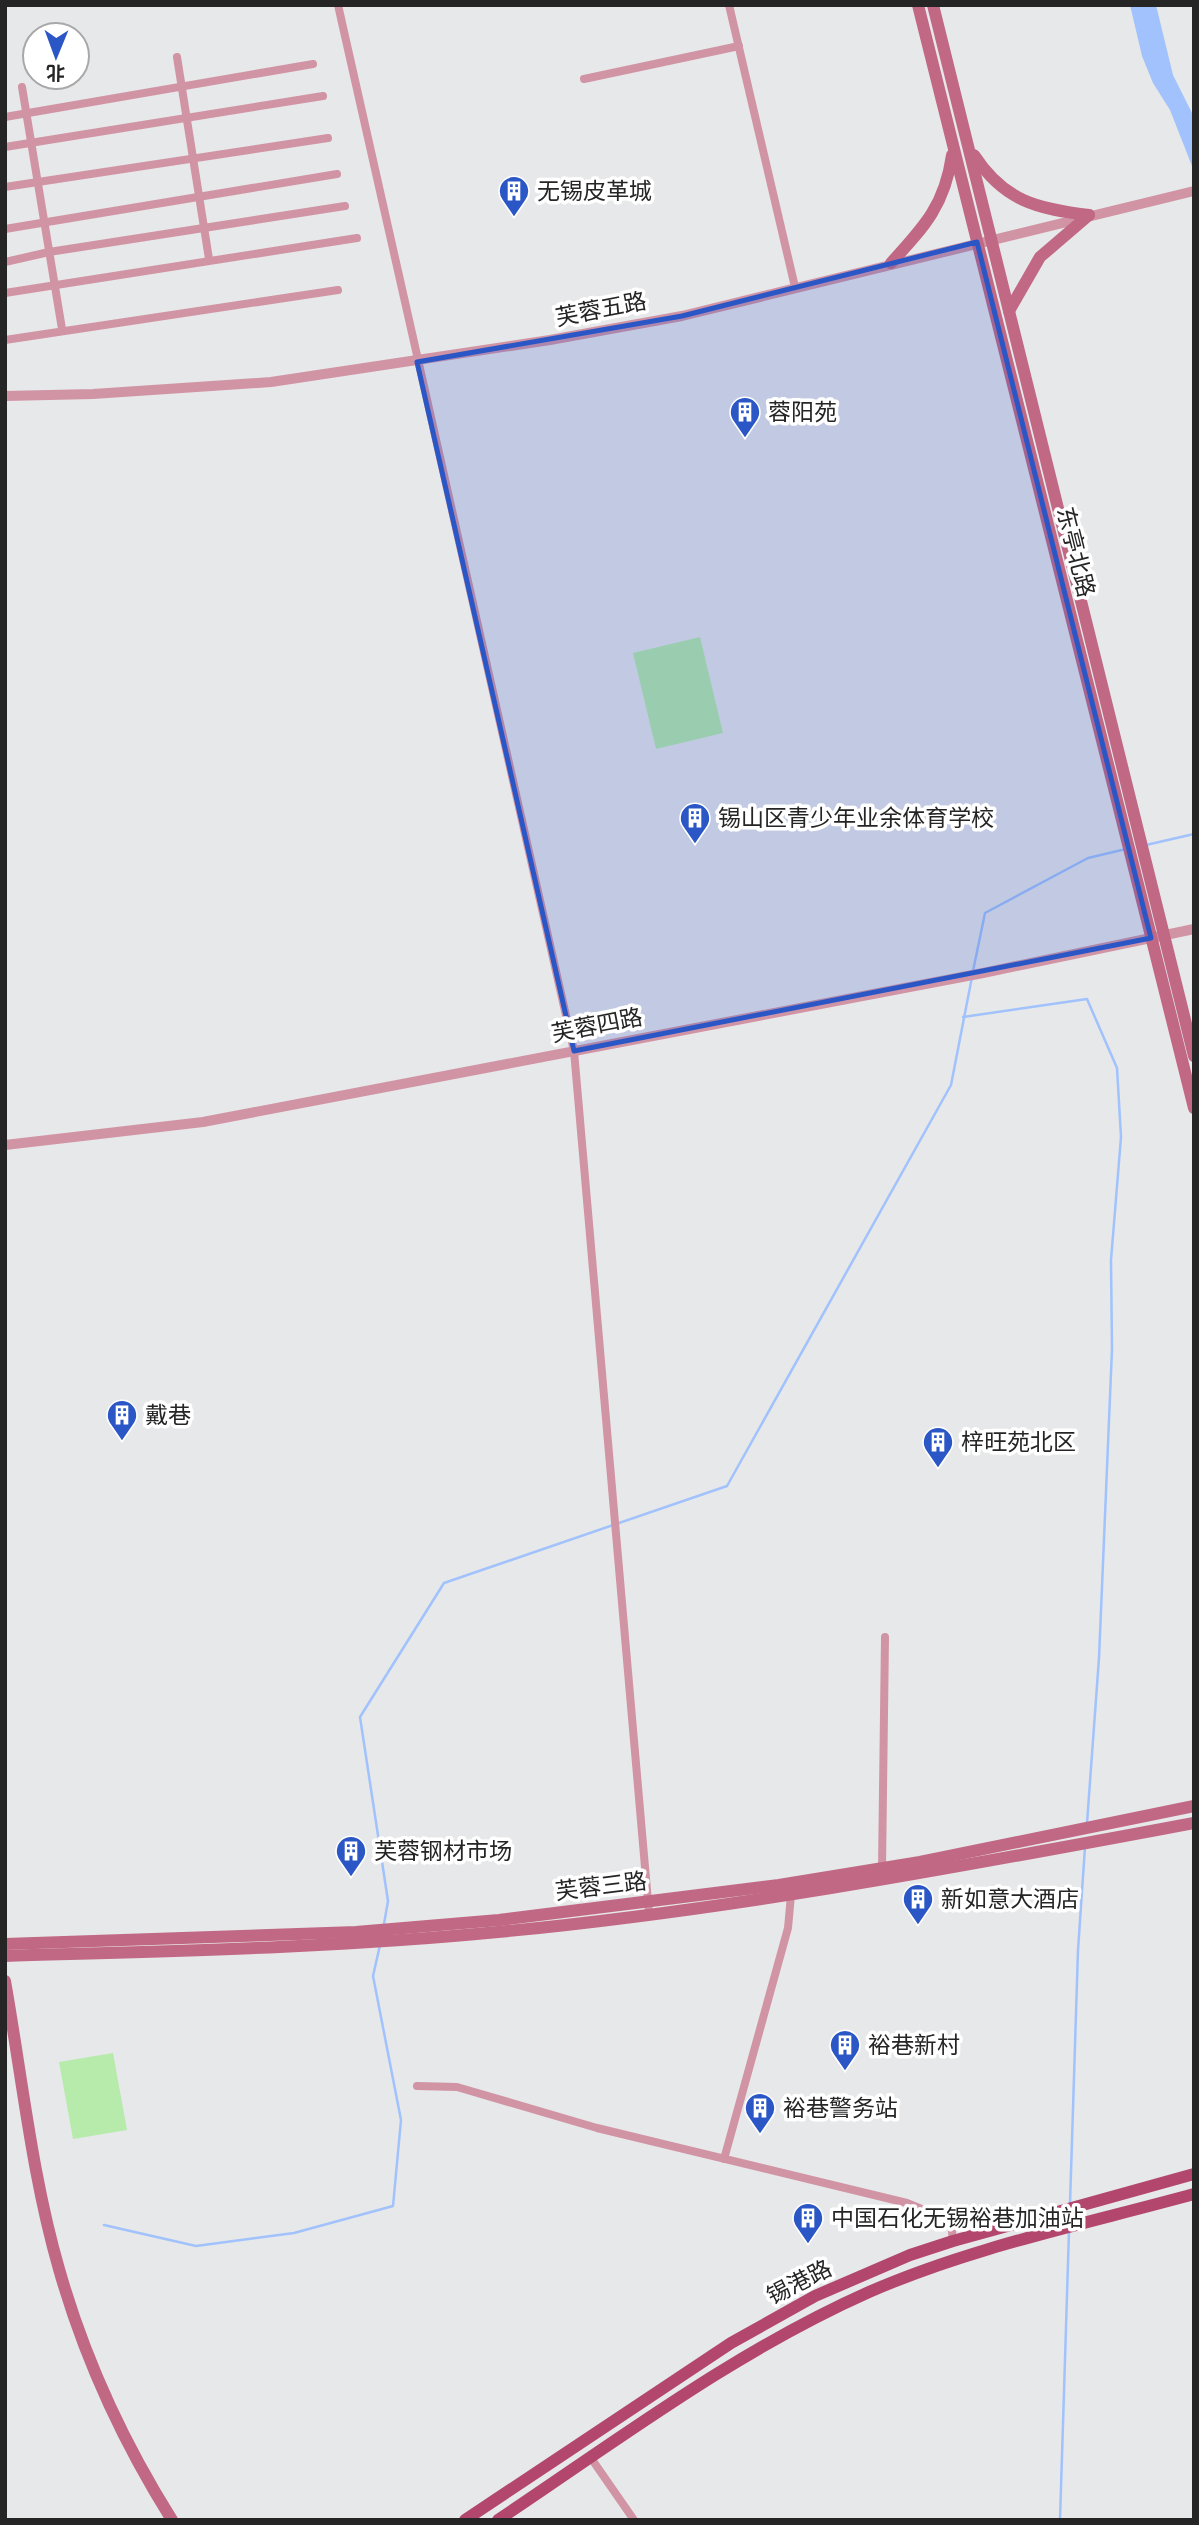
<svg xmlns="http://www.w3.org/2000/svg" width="1199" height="2525" font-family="'DM Sans','Noto Sans SC',sans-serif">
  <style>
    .green { fill: #b6ebab }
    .water { fill: #a1c2fc }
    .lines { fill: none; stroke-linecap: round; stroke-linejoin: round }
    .stream { stroke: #a1c2fc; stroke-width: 2.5 }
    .minor { stroke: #d194a5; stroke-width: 8 }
    .tertiary { stroke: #d194a5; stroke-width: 10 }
    .secondary { stroke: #c16885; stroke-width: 12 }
    .primary { stroke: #b3466d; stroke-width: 12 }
    .marked { fill: #2b57c6; fill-opacity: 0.2; stroke: #2b57c6; stroke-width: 5; stroke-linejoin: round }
    .labels { text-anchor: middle; stroke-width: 7; stroke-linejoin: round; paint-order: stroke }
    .poi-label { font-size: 23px; fill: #252526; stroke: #fff; text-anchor: start }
    .street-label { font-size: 23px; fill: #252526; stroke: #fff }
  </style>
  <rect width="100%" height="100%" fill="#e7e8e9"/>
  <g class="green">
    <path d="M 700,637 L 723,733 L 656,749 L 633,653 Z"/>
    <path d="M 113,2053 L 127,2130 L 73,2139 L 59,2062 Z"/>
  </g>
  <path class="water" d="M 1130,5 L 1156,5 L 1173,75 L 1194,117 L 1194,171 L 1170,110 L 1153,83 L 1142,56 Z"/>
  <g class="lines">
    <g class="stream">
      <path d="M 1146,845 L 1194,834"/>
      <path d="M 973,971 L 985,913 L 1088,858 L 1126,849"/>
      <path d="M 963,1017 L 1087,999 L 1117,1068 L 1121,1137 L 1111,1260 L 1112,1349 L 1099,1658 L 1087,1823"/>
      <path d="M 384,1924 L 388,1901 L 360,1717 L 444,1583 L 727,1486 L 951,1085 L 972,977"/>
      <path d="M 1070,2204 L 1078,1950 L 1085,1847"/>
      <path d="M 104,2225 L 196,2246 L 294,2233 L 393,2206 L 401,2120 L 373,1976 L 380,1945"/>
      <path d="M 1060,2520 L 1069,2231"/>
    </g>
    <g class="minor">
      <path d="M 338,5 L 574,1051 L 649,1913"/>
      <path d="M 729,5 L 795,287"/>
      <path d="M 177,57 L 209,259"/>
      <path d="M 584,79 L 739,46"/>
      <path d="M 22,87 L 62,329"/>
      <path d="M 5,117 L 313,64"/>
      <path d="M 5,147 L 323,96"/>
      <path d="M 5,187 L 328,138"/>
      <path d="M 5,229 L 337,174"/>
      <path d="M 5,262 L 49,252 L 345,206"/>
      <path d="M 5,293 L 357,238"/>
      <path d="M 5,340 L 338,290"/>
      <path d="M 882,1868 L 885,1637"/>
      <path d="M 417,2086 L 457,2087 L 597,2128 L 907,2203 L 951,2221 L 953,2241"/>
      <path d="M 724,2159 L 788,1928 L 791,1895"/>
      <path d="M 591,2458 L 634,2520"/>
    </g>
    <g class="tertiary">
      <path d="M 5,396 L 93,394 L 271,382 L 550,340 L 682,316 L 1194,191"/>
      <path d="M 5,1145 L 203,1122 L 983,973 L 1194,929"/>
    </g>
    <g class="secondary">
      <path d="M 918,5 L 1194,1108"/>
      <path d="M 933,5 L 1194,1056"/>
      <path d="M 974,155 C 1004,201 1037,209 1089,215"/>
      <path d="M 891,263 C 924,227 945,205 952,155"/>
      <path d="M 1009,311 L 1040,257 L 1089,215"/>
      <path d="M 5,1944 L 356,1932 L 499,1920 L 779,1885 L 920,1862 L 1194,1806"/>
      <path d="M 5,1956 C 170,1951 334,1948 498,1932 C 732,1910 963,1866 1194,1823"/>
      <path d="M 5,1981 C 22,2077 32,2176 59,2269 C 84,2357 123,2442 172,2520"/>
    </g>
    <g class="primary">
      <path d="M 465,2520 L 731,2343 L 815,2296 L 910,2255 L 953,2241 L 1194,2174"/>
      <path d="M 498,2520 C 618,2440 736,2351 869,2292 C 972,2247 1085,2224 1194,2194"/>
    </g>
  </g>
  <path class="marked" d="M 977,242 L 1151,938 L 574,1051 L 417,362 L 682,316 Z"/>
  <defs>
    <g id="building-pin" transform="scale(1.575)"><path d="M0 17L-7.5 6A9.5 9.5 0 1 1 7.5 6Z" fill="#2b57c6" stroke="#fff"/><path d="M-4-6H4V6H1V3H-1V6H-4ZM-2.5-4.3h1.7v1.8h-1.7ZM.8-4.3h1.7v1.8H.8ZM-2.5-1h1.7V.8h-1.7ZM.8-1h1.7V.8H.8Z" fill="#fff"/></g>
  </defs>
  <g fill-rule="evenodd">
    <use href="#building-pin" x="514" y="191"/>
    <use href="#building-pin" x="745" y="412"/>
    <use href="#building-pin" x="695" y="818"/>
    <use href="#building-pin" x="122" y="1415"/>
    <use href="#building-pin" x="938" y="1442"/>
    <use href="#building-pin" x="351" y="1851"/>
    <use href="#building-pin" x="918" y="1899"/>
    <use href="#building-pin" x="845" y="2045"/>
    <use href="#building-pin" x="760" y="2108"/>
    <use href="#building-pin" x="808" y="2218"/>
  </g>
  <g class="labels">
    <g class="poi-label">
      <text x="537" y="199">无锡皮革城</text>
      <text x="768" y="420">蓉阳苑</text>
      <text x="718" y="826">锡山区青少年业余体育学校</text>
      <text x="145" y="1423">戴巷</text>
      <text x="961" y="1450">梓旺苑北区</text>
      <text x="374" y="1859">芙蓉钢材市场</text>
      <text x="941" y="1907">新如意大酒店</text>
      <text x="868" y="2053">裕巷新村</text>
      <text x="783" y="2116">裕巷警务站</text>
      <text x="831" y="2226">中国石化无锡裕巷加油站</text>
    </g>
    <g class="street-label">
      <text transform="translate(601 309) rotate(-11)" y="8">芙蓉五路</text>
      <text transform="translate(1076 552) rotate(76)" y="8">东亭北路</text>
      <text transform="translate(597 1025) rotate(-11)" y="8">芙蓉四路</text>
      <text transform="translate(601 1886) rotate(-7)" y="8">芙蓉三路</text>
      <text transform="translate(799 2282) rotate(-27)" y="8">锡港路</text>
    </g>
  </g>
  <rect width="1199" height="2525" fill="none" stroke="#252526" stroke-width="14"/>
  <g transform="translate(56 56) rotate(181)"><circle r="33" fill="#ffffff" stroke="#a8a8a8" stroke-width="2"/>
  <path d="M0-5L12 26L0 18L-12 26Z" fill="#2b57c6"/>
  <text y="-10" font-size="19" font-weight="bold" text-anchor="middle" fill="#252526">北</text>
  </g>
</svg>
